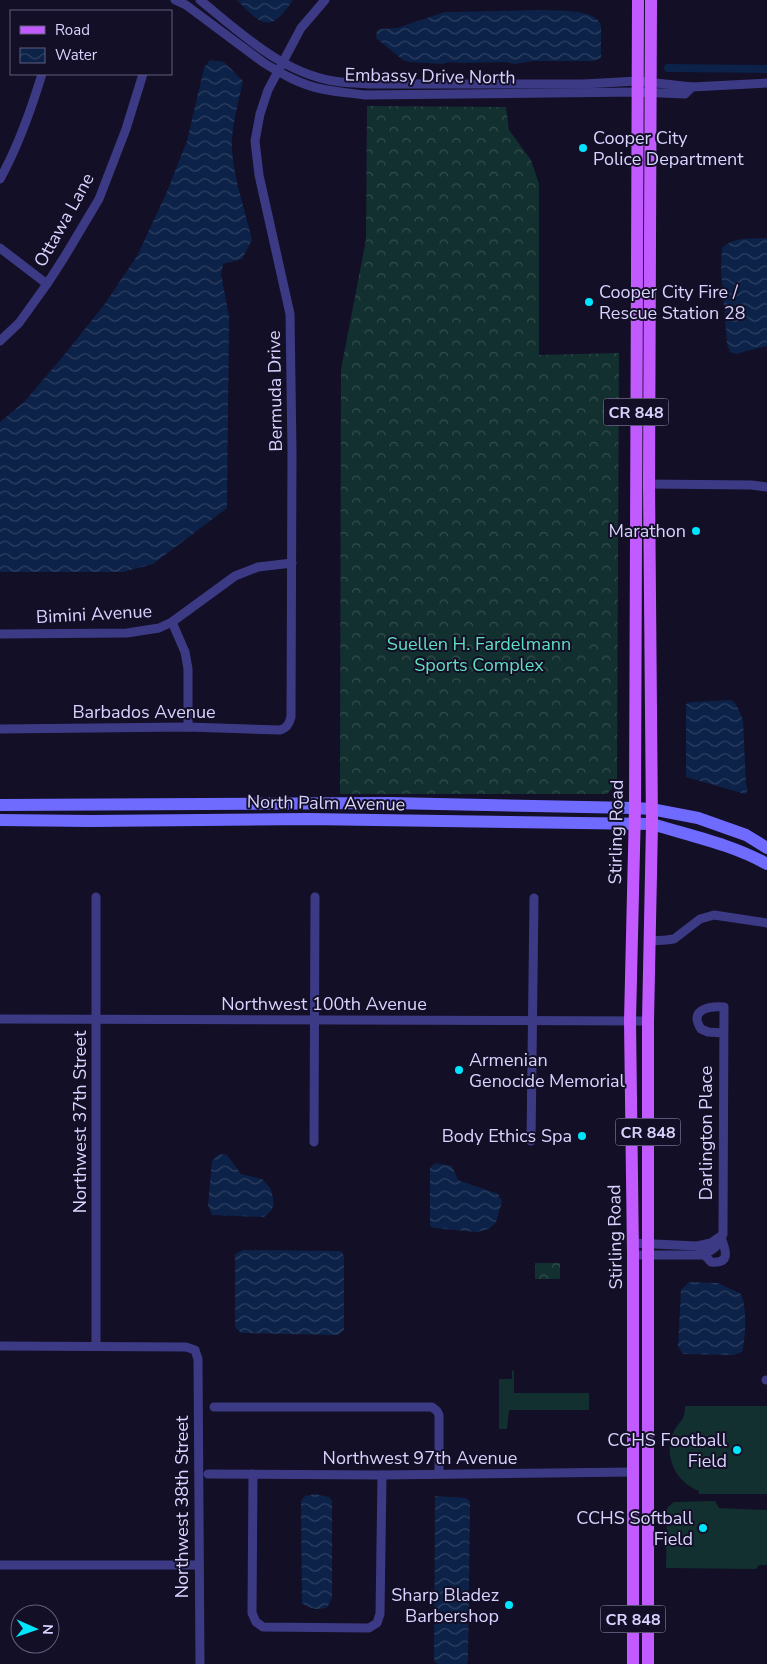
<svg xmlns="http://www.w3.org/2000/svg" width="767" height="1664" font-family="'Nunito Sans',sans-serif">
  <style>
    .grass { fill: #12302f }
    .forest { fill: url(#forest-crowns) }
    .water { fill: url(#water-waves) }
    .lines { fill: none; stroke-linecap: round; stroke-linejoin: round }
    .canal { stroke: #0c2248; stroke-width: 8 }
    .street { stroke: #3d3a85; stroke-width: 9 }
    .secondary { stroke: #6f6bff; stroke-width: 12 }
    .primary { stroke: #c25bff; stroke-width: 12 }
    .poi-dot { fill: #00e5ff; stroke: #130f26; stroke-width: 2 }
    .labels { text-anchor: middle; stroke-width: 4; stroke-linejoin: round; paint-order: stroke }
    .shield { fill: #130f26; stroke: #9e99be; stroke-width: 1 }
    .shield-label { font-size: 16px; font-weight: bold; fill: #d9d4ff }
    .street-label { font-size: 18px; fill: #d9d4ff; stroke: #130f26 }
    .poi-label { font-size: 18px; fill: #d9d4ff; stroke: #130f26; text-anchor: end }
    .park-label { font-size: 18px; fill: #5fe0c0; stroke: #130f26 }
  </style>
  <defs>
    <pattern id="forest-crowns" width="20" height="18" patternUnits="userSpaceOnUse" patternTransform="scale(1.25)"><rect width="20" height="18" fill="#12302f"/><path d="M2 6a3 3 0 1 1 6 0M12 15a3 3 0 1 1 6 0" fill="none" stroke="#344d4e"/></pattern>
    <pattern id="water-waves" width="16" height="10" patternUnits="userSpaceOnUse" patternTransform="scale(1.25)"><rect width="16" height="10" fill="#0c2248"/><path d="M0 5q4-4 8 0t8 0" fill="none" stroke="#2f4163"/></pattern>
  </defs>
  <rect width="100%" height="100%" fill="#130f26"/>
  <g class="grass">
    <path d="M 512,1370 L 514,1371 L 514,1393 L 589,1393 L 589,1410 L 509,1410 L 507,1429 L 499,1429 L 499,1379 L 512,1379 Z"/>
    <path d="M 685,1406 L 767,1406 L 767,1494 L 699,1494 L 699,1491 C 676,1482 663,1457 673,1433 C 679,1420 685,1422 685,1406 Z"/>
    <path d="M 715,1501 L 719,1508 L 767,1510 L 767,1565 L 759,1565 L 756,1569 L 666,1568 L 667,1508 L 674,1502 Z"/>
  </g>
  <g class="forest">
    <path d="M 367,106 L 506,107 L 509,130 L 531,160 L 539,184 L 539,355 L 619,353 L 617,783 L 607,794 L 340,794 L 341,369 L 366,240 Z"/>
    <rect x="535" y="1263" width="25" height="16"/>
  </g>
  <g class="water">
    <path d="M 237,0 L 293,0 C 270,34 262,26 237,0 Z"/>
    <path d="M 540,10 C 555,11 597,8 601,26 L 601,58 L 594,61 L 534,61 L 515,64 L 506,62 L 461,63 L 450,62 L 442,64 L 410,62 L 403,60 L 376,38 L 377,31 L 379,29 L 397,28 L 445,12 Z"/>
    <path d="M 210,60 L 224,62 L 243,81 C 239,99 234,118 232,137 C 230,168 245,209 252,240 L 242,259 L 223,264 L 221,274 L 229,316 L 227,508 L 153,564 L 123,572 L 0,572 L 0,422 L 24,402 L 60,360 L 104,305 L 137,256 L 166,194 L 187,141 L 204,68 Z"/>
    <path d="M 767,238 L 767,346 L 736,354 L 730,352 L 727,344 L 721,270 L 722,248 C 734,236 750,239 767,238 Z"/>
    <path d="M 731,700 L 736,704 L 743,720 L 746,784 L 748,790 L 745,794 L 686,777 L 686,704 L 690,702 Z"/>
    <path d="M 219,1154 L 227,1155 L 241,1174 L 262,1179 L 271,1189 L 274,1204 L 271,1211 L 264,1217 L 212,1215 L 208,1205 L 212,1161 Z"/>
    <path d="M 435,1163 L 452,1166 L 458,1180 L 498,1194 L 502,1201 L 496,1222 L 489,1229 L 477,1232 L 434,1228 L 430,1226 L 430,1168 Z"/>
    <path d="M 243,1250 L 341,1251 L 344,1256 L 344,1330 L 338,1335 L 241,1333 L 235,1327 L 235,1254 Z"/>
    <path d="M 689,1282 L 718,1283 L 741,1294 C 747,1308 746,1337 742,1352 L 734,1355 L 683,1354 L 678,1347 L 681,1290 Z"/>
    <path d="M 315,1494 L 329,1497 L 332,1501 L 332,1597 C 331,1600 329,1604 328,1606 C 321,1612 307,1608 302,1603 L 301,1501 L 305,1496 Z"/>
    <path d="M 435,1496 L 466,1498 L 470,1502 L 468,1662 L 466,1664 L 437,1664 L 434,1660 Z"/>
  </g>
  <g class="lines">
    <path class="canal" d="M 668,68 L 767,69"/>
    <g class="street">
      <path d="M 175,0 L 186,5 L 264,63 C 282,74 301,85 322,89 C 336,92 350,93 365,95 L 638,92 L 685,94 L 692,87"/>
      <path d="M 200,0 C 242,34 285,76 341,82 C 350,83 359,83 368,84 L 583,84 L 638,81 L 692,87 L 767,83"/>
      <path d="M 0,179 C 19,145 31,110 42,74"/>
      <path d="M 0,248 L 47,284"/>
      <path d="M 0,341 L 19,323 L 47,284 L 65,256 L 99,199 L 126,129 L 143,74"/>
      <path d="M 649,484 L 751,485 L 767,487"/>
      <path d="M 172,622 L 185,652 L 188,669 L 188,727"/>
      <path d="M 0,634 L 127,633 L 159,628 L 172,622 L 235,576 L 258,567 L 292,563"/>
      <path d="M 0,729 L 188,727 L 280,730 C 287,728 289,724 291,717 L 292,452 L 290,314 L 259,175 L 255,141 L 260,114 L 268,90 L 301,28 L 325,0"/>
      <path d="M 650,941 L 666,940 L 674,939 L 700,919 L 714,915 L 767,923"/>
      <path d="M 0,1019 L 648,1021"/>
      <path d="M 531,1141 L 534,898"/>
      <path d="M 314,1142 L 315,897"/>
      <path d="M 633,1243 L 697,1246 L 711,1243 L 721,1236"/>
      <path d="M 701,1251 L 711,1262 C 731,1264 726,1250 721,1238"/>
      <path d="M 633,1255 L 703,1255 C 714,1249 719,1246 723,1234 L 724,1007 C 710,1006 688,1009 701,1029 L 708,1032 L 723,1033"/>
      <path d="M 0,1346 L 186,1347 L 195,1350 L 198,1359 L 200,1664"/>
      <path d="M 96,1346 L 96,897"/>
      <path d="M 766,1380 L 767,1380"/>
      <path d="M 214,1407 L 432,1407 L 437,1411 L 439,1415 L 439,1474"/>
      <path d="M 208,1474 L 382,1475 L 633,1472"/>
      <path d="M 253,1474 L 252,1613 L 256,1622 L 263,1627 L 369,1628 L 377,1623 L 380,1614 L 382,1475"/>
      <path d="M 0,1565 L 198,1565"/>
    </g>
    <g class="secondary">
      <path d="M 0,805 L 389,803 L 635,808 L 651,809 L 698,818 L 746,835 L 767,848"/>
      <path d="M 0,820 L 91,821 L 308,819 L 652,824 C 691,836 731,844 767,864"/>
    </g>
    <g class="primary">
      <path d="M 633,1664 L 633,1255 L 630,1021 L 635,808 L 638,0"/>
      <path d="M 648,1664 L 648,1021 L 652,824 L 649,484 L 651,0"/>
    </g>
  </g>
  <g class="poi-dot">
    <circle cx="583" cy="148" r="5"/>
    <circle cx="589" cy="302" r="5"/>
    <circle cx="696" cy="531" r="5"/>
    <circle cx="459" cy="1070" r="5"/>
    <circle cx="582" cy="1136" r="5"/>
    <circle cx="737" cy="1450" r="5"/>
    <circle cx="703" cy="1528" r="5"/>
    <circle cx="509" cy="1605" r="5"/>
  </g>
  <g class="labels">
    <g class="shield">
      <rect x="603.5" y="398.5" width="65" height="27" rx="4"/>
      <rect x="615.5" y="1118.5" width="65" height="27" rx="4"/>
      <rect x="600.5" y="1605.5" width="65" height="27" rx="4"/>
    </g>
    <g class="shield-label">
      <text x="636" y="418">CR 848</text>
      <text x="648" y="1138">CR 848</text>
      <text x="633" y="1625">CR 848</text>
    </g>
    <g class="street-label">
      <text transform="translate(430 76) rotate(1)" y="6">Embassy Drive North</text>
      <text transform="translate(64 220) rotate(-61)" y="6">Ottawa Lane</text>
      <text transform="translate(275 391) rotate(-91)" y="6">Bermuda Drive</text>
      <text transform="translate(94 614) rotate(-3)" y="6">Bimini Avenue</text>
      <text x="144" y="718">Barbados Avenue</text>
      <text transform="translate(326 803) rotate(1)" y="6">North Palm Avenue</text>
      <text transform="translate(616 832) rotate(-89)" y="6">Stirling Road</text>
      <text x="324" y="1010">Northwest 100th Avenue</text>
      <text transform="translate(80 1122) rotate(-90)" y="6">Northwest 37th Street</text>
      <text transform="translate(706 1133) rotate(-90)" y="6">Darlington Place</text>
      <text transform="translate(615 1237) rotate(-91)" y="6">Stirling Road</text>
      <text x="420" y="1464">Northwest 97th Avenue</text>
      <text transform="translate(182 1507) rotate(-90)" y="6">Northwest 38th Street</text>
    </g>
    <g class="poi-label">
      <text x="593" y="144" text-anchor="start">Cooper City<tspan x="593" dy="21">Police Department</tspan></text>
      <text x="599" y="298" text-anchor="start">Cooper City Fire /<tspan x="599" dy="21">Rescue Station 28</tspan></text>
      <text x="686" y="537">Marathon</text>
      <text x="469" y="1066" text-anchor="start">Armenian<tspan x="469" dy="21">Genocide Memorial</tspan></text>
      <text x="572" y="1142">Body Ethics Spa</text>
      <text x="727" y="1446">CCHS Football<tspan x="727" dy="21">Field</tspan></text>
      <text x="693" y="1524">CCHS Softball<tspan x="693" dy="21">Field</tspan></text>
      <text x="499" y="1601">Sharp Bladez<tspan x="499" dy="21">Barbershop</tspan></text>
    </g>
    <g class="park-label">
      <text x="479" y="650">Suellen H. Fardelmann<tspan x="479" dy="21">Sports Complex</tspan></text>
    </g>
  </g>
  <rect x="10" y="10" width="162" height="65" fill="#130f26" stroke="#625e7d"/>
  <rect x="20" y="26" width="25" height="8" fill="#c25bff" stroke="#625e7d"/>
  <text x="55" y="35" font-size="15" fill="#d9d4ff">Road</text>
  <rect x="20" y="48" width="25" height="15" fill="url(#water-waves)" stroke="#625e7d"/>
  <text x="55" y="60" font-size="15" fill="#d9d4ff">Water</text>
  <g transform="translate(35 1629) rotate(92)"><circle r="24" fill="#130f26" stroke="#625e7d"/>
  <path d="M0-4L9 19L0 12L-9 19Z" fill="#00e5ff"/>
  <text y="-8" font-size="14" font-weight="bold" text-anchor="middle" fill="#d9d4ff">N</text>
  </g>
</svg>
